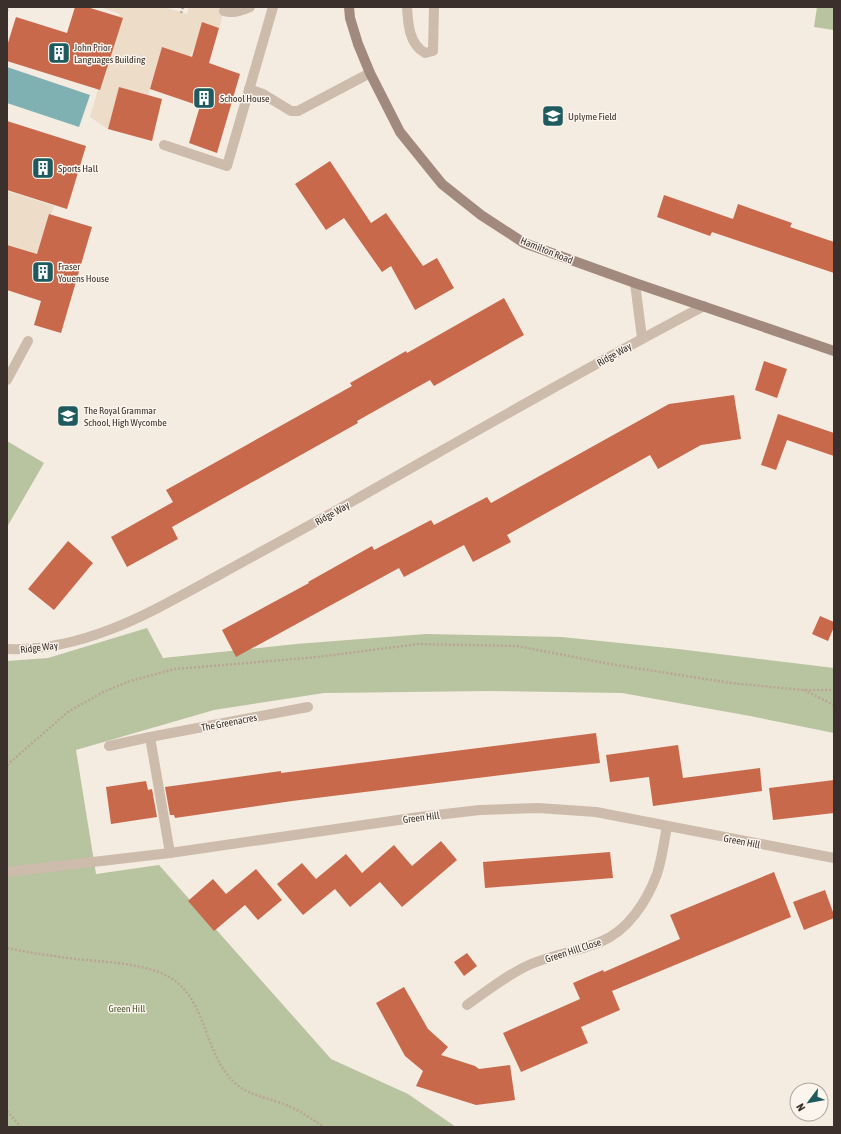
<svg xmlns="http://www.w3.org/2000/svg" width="841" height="1134" font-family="'Asap Condensed',sans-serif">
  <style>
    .green { fill: #b8c4a0 }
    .plaza { fill: #ecdcc8 }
    .water { fill: #7fb0b2 }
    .building { fill: #c8694b }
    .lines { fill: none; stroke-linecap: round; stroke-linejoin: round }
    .path { stroke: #b9a596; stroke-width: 2.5; stroke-dasharray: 2 2; stroke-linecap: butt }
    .lane { stroke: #cdbbac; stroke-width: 10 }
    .street { stroke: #cdbbac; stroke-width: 10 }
    .secondary { stroke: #a18a7d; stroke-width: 10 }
    .labels { text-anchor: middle; stroke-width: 3; stroke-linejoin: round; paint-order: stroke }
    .poi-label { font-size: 10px; fill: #3b302b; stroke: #fbf5ee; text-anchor: start }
    .street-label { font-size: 10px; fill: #3b302b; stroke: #fbf5ee }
    .park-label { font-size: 10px; fill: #4a5a2e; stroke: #fbf5ee }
  </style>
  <rect width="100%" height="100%" fill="#f4ebe1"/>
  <g class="green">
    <path d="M 817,7 L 834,7 L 834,30 L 814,27 Z"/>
    <path d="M 7,441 L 44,463 L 7,527 Z"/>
    <path d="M 147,628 L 163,658 L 296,644 L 426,634 L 562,637 L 678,649 L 834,668 L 834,733 L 750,716 L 622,693 L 491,691 L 324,693 L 214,710 L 76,750 L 96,874 L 159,865 L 331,1059 L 408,1094 L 456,1127 L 7,1127 L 7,661 L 48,658 Z"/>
  </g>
  <g class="plaza">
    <path d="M 100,7 L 164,7 L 187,14 L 189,7 L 225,7 L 219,28 L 202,22 L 197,40 L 190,57 L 162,47 L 148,95 L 119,87 L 108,129 L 90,117 L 120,14 Z"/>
    <path d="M 7,191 L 54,206 L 37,254 L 7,245 Z"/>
  </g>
  <path class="water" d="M 7,67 L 90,95 L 79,127 L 7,103 Z"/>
  <g class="building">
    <path d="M 75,7 L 87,7 L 123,18 L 100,90 L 7,61 L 7,46 L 16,17 L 67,33 Z"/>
    <path d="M 202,22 L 219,28 L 209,63 L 240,74 L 217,153 L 189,143 L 200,106 L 150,89 L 162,47 L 192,57 Z"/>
    <path d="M 119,87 L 162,99 L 152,141 L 108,129 Z"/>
    <path d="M 7,121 L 86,146 L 67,209 L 7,190 Z"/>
    <path d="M 330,161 L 371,223 L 386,213 L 423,266 L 437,258 L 454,288 L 415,310 L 391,266 L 382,272 L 344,218 L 326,230 L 295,184 Z"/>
    <path d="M 664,195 L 733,219 L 738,204 L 792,223 L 790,227 L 834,242 L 834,273 L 712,232 L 710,236 L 657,217 Z"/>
    <path d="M 49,214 L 92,227 L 61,333 L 34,325 L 41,301 L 7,290 L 7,245 L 37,254 Z"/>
    <path d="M 504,298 L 524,335 L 434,386 L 430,380 L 357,421 L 358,423 L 172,527 L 178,539 L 127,567 L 111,537 L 173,502 L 166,490 L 352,386 L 350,383 L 406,351 L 407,353 Z"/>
    <path d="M 764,361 L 787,369 L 777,398 L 755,390 Z"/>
    <path d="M 734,395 L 741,439 L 701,445 L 658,469 L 650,455 L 507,535 L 511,542 L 473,562 L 464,545 L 404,577 L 399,568 L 236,657 L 222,630 L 309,583 L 308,582 L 372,546 L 374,550 L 431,520 L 434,525 L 487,497 L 491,503 L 669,404 Z"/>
    <path d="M 778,414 L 834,433 L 834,456 L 787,440 L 776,470 L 761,465 Z"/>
    <path d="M 68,541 L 93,563 L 54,610 L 28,589 Z"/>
    <path d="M 820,616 L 834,622 L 834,627 L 828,641 L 812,634 Z"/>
    <path d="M 596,733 L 600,763 L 292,801 L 175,818 L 174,815 L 170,815 L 165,787 L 281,771 L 281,773 Z"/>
    <path d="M 678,745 L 683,778 L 760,768 L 762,791 L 653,806 L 649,777 L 610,782 L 606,755 Z"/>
    <path d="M 834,780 L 834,813 L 773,820 L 769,788 Z"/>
    <path d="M 146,781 L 148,790 L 152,789 L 157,817 L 111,824 L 106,787 Z"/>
    <path d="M 441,841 L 457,860 L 402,907 L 380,882 L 350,907 L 335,889 L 303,915 L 277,884 L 302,863 L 316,879 L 346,854 L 362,873 L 394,845 L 412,866 Z"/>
    <path d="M 610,852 L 613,878 L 485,888 L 483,862 Z"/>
    <path d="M 256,869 L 282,900 L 258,920 L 245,905 L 214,931 L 188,901 L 213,879 L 226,894 Z"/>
    <path d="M 774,872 L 791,917 L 612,991 L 620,1010 L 581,1027 L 588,1043 L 521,1072 L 503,1033 L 580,999 L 573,983 L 603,970 L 604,972 L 680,939 L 670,915 Z"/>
    <path d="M 825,890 L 834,915 L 834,918 L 804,930 L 793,902 Z"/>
    <path d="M 467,953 L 477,966 L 464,976 L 454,962 Z"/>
    <path d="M 404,987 L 428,1029 L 448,1047 L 441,1055 L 475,1066 L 479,1069 L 510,1065 L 515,1100 L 476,1105 L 416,1086 L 423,1071 L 405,1056 L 376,1003 Z"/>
  </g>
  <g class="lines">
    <g class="path">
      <path d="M 7,11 L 8,7"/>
      <path d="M 181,13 L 183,7"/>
      <path d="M 804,690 L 834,705"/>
      <path d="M 7,765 L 68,712 L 103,692 L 130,681 L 175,669 L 318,657 L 418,644 L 517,646 L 610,664 L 731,683 L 803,690 L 834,690"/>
      <path d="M 7,948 C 30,953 53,956 76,959 C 105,962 146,963 171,978 C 206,1000 204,1050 231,1079 C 248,1098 271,1097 293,1108 C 304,1113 314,1121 324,1127"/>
      <path d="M 7,1111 L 21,1127"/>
    </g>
    <g class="lane">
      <path d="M 407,7 C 408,24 409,44 425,53 L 433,51 L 434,7"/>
      <path d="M 224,11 C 233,14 242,10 250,7"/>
      <path d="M 249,89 L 263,94 L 291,111 L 298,111 L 370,73"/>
      <path d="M 164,145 L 227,166 L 273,7"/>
      <path d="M 7,380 L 28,341"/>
    </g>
    <g class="street">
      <path d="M 635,283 L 642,338"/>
      <path d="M 7,649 C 85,652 153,611 219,575 C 264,550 309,526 353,501 C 470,435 585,368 704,306"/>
      <path d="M 150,737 L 170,853"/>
      <path d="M 109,746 L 150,737 L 308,707"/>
      <path d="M 7,872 L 170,853 L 419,817 L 480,810 L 538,808 L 596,812 L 834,858"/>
      <path d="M 467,1005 C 487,991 508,974 531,964 C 553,955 578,951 600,942 C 628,931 647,901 657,874 C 662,859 664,842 667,826"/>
    </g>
    <path class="secondary" d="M 349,7 L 350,18 L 358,44 L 370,73 L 400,132 L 442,184 L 481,215 L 524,243 L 635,283 L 834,351"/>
  </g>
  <defs>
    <g id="building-square" transform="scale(1.15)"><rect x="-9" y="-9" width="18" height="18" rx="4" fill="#1f5a5e" stroke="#fbf5ee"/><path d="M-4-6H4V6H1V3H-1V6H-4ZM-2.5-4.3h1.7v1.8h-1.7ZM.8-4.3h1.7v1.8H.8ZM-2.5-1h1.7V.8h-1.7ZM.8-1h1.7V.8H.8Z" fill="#fff"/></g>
    <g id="school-square" transform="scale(1.15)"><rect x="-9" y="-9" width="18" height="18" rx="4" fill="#1f5a5e" stroke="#fbf5ee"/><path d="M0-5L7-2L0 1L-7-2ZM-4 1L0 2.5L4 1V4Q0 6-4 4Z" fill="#fff"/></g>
  </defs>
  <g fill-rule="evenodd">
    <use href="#building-square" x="59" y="53"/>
    <use href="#building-square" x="204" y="98"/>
    <use href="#school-square" x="553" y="116"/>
    <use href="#building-square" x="43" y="168"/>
    <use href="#building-square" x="43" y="272"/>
    <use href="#school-square" x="68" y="416"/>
  </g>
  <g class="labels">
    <g class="poi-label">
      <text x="74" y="51">John Prior<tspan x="74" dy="12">Languages Building</tspan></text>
      <text x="220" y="102">School House</text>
      <text x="568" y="120">Uplyme Field</text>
      <text x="58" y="172">Sports Hall</text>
      <text x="58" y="270">Fraser<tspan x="58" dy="12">Youens House</tspan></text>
      <text x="84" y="414">The Royal Grammar<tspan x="84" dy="12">School, High Wycombe</tspan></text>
    </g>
    <g class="street-label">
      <text transform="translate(547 250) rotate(22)" y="4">Hamilton Road</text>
      <text transform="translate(614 354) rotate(-29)" y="4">Ridge Way</text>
      <text transform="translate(332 513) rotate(-29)" y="4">Ridge Way</text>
      <text transform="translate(39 647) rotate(-7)" y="4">Ridge Way</text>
      <text transform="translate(229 722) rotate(-11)" y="4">The Greenacres</text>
      <text transform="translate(421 817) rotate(-7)" y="4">Green Hill</text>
      <text transform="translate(742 841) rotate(11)" y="4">Green Hill</text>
      <text transform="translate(573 950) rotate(-18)" y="4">Green Hill Close</text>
    </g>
    <g class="park-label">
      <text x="127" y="1012">Green Hill</text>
    </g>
  </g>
  <rect width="841" height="1134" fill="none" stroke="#3b302b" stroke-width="16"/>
  <g transform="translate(809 1102) rotate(238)"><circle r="19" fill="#fbf5ee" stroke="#aea6a0"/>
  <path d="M0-3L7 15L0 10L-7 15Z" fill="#1f5a5e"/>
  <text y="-6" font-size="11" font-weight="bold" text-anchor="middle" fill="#3b302b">N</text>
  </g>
</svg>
